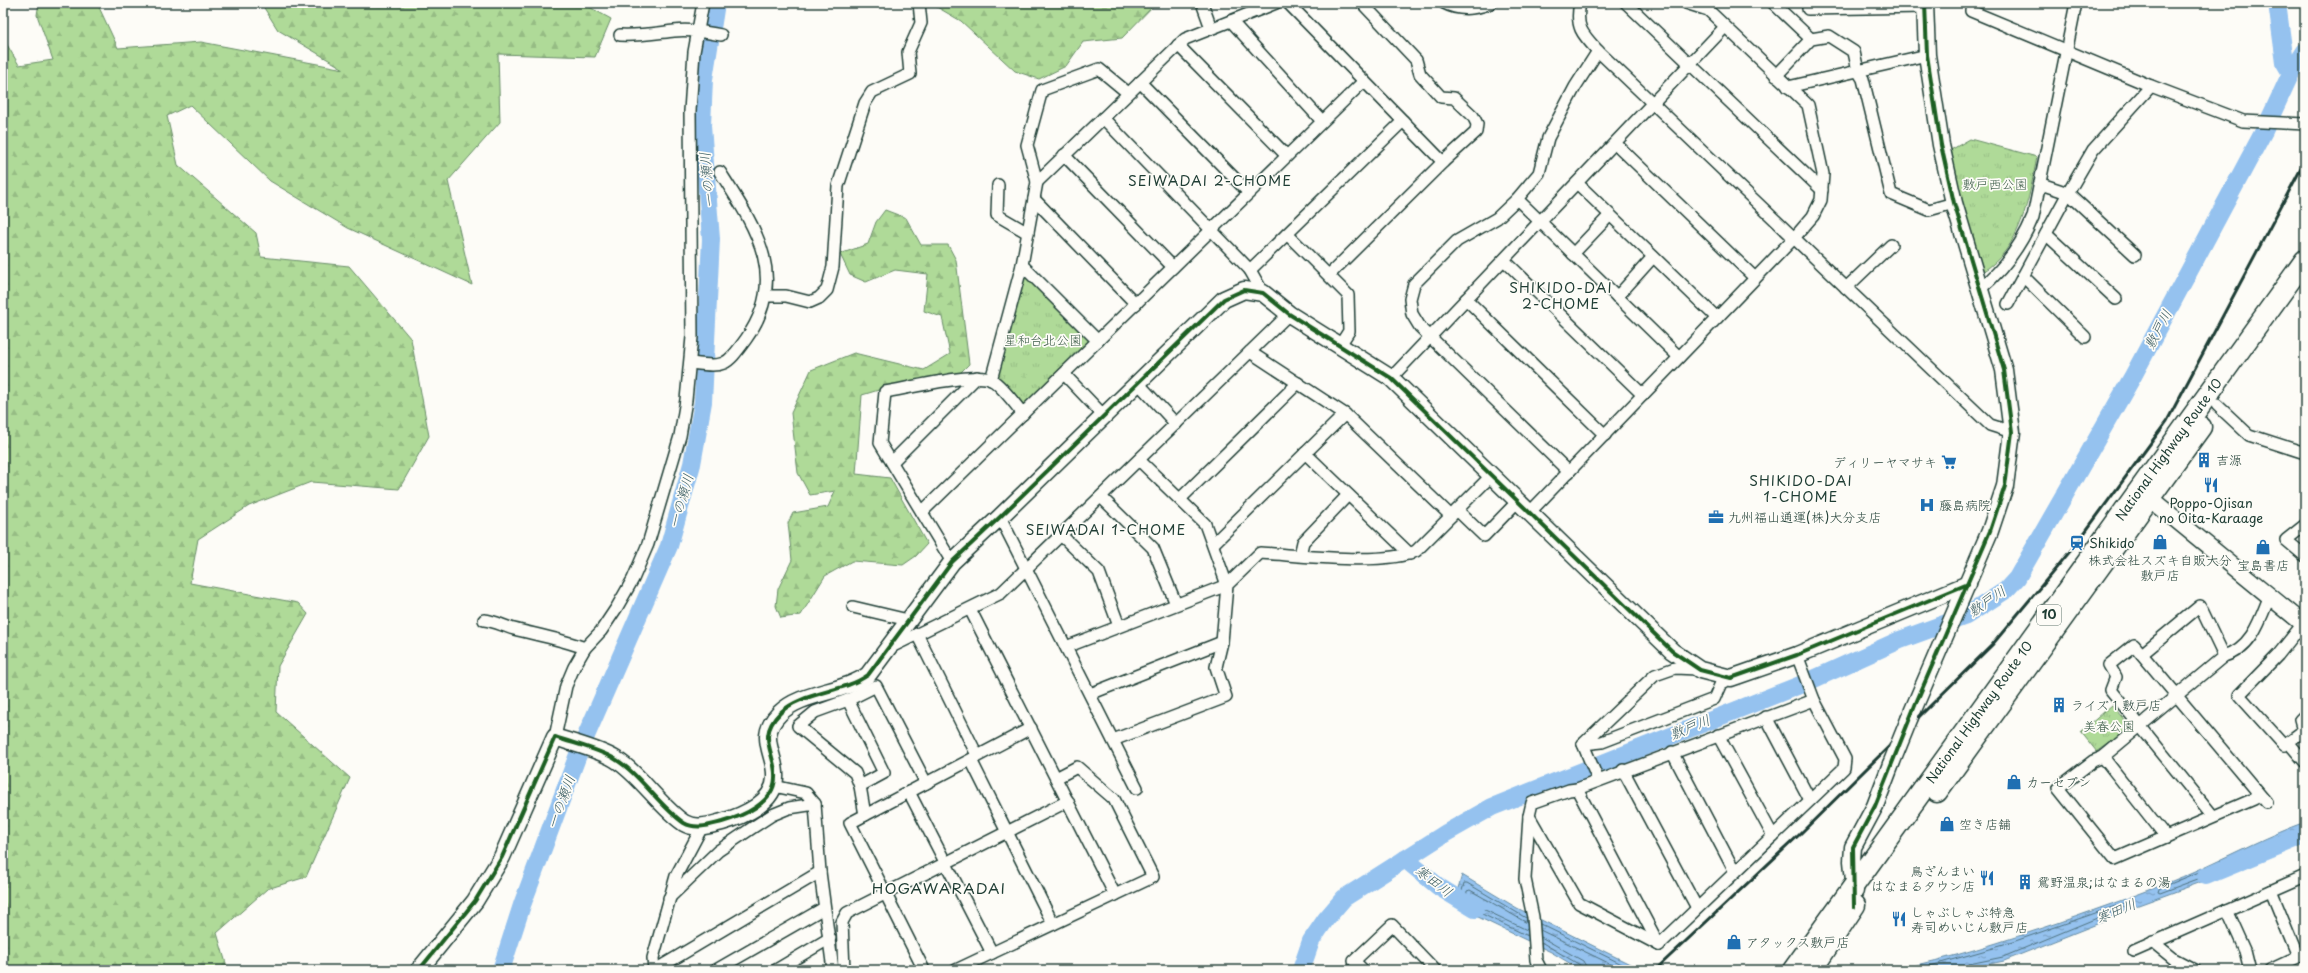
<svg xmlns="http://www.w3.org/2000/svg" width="2308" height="973" font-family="'Playpen Sans','Klee One',sans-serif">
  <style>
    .forest { fill: url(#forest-firs); stroke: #678c66 }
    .park { fill: url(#park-tufts); stroke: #678c66 }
    .water { fill: url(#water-ripples); stroke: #668da4 }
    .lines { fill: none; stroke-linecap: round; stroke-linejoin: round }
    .shore { stroke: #4e727f; stroke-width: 1 }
    .river { stroke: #95c2ef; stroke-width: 18 }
    .street-casing { stroke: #1f3d34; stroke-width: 14 }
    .secondary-casing { stroke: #1f3d34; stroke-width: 19 }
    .highway-casing { stroke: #1f3d34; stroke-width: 23 }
    .street { stroke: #fdfcf7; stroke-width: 11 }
    .secondary { stroke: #fdfcf7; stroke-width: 16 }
    .highway { stroke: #fdfcf7; stroke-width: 20 }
    .rail { stroke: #1f3d34; stroke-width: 3 }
    .secondary-bridge-casing { stroke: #1f3d34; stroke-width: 19; stroke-linecap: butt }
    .secondary-bridge { stroke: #fdfcf7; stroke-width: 16 }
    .cycleway-casing { stroke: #fdfcf7; stroke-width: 6 }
    .cycleway { stroke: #1b5e20; stroke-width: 4 }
    .labels { text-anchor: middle; stroke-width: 3.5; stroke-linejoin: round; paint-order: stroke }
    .shield { fill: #fdfcf7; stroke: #62766e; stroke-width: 1 }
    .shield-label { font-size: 12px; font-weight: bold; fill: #1f3d34 }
    .park-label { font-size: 13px; fill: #3c5c48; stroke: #fdfcf7 }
    .street-label { font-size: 13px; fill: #1f3d34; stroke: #fdfcf7 }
    .poi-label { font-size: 13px; fill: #1f3d34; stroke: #fdfcf7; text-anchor: start }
    .water-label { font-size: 14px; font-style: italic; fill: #3c5e63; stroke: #fdfcf7 }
    .neighbourhood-label { font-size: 14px; letter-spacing: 1px; fill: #1f3d34; stroke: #fdfcf7 }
    .quarter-label { font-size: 15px; letter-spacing: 1px; fill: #1f3d34; stroke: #fdfcf7 }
  </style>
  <defs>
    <pattern id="forest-firs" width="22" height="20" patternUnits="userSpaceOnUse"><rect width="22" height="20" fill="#afda98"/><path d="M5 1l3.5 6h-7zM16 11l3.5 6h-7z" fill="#96bc84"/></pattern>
    <pattern id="park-tufts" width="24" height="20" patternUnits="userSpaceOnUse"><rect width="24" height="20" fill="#afda98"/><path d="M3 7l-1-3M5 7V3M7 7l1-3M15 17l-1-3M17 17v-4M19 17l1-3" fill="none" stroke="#96bc84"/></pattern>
    <pattern id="water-ripples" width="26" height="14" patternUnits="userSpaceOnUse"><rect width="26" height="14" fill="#95c2ef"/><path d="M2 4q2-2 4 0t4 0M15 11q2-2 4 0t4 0" fill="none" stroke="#799fc2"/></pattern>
  </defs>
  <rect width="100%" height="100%" fill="#fdfcf7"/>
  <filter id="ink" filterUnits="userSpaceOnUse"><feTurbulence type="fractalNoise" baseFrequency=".025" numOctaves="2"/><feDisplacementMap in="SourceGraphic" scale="8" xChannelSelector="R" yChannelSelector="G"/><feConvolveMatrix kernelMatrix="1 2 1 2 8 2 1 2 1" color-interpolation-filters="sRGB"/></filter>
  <g filter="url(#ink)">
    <g class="forest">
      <path d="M 39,3 L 97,3 L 118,48 L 201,42 L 344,69 L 278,30 L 261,3 L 582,3 L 611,19 L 595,57 L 498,54 L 500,122 L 448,181 L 472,285 L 348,228 L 270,181 L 190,105 L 167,116 L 178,165 L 256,233 L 261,257 L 349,266 L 411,339 L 429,436 L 399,489 L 311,482 L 249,506 L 198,539 L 190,583 L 298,603 L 308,614 L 278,666 L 276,712 L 350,778 L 306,877 L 267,889 L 217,933 L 228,970 L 3,970 L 3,38 L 19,65 L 53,60 L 37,15 Z"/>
      <path d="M 930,3 L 1156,3 L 1122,38 L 1083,42 L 1066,66 L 1039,79 L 1015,71 L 961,21 Z"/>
      <path d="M 885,210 L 906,218 L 921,245 L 948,245 L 956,260 L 969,364 L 960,373 L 892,386 L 862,395 L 856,474 L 890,478 L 927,544 L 916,556 L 903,565 L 852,561 L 825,576 L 801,615 L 781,618 L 776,606 L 778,589 L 792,560 L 788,523 L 793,513 L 828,507 L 835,491 L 810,495 L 798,473 L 791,413 L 811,370 L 854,353 L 924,370 L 950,354 L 942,317 L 924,311 L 928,274 L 895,270 L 866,282 L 850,275 L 840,254 L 868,244 L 876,222 Z"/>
    </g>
    <g class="park">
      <path d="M 1970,139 L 2037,157 C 2029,198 2021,249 1982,272 L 1979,270 L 1949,151 Z"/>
      <path d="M 1027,275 L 1089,339 L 1089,343 L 1027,404 L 1022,405 L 997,379 L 997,375 L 1023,277 Z"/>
      <path d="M 2112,705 L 2131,728 L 2097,752 L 2081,732 Z"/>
    </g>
    <g class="water">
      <path d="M 2305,822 L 2305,828 L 2252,849 L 2221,873 L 2207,880 L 2133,907 L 2102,922 L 2004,961 L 1961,970 L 1894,970 C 1950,959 2004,941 2058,923 C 2105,906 2154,890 2200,869 C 2235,853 2269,835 2305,822 Z"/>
      <path d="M 1462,875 L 1517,908 L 1642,970 L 1581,970 L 1551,952 L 1453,905 Z"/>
    </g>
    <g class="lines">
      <g class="shore">
        <path d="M 2221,863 L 2224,863 L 2223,866 L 2206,876 L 2160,893 L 2158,892 L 2159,889 Z"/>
        <path d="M 1526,918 L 1467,883 L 1464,883 L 1459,903 L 1528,936"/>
        <path d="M 1527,923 L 1470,890 L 1467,891 L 1466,901 L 1527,930"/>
        <path d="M 1540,924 L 1634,970"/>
        <path d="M 1540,930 L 1623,970"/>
        <path d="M 1541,937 L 1583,961 L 1588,970"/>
        <path d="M 1541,942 L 1580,965 L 1582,970"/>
        <path d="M 1916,970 L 2004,945 L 2124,903 L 2127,904 L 2126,906 L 2003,957 L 1969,964 L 1966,970"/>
      </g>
      <g class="river">
        <path d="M 2277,3 L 2285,63 L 2291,73"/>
        <path d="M 1405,859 L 1439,887 L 1475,909"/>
        <path d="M 2206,876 L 2305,835"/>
        <path d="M 501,970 L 522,905 L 579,752 L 669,546 L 692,464 L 703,402 L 711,239 L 702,126 L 704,79 L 716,3"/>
        <path d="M 1301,970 L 1311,941 L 1326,919 L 1344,898 L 1446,833 L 1492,807 L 1805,683 L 1900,640 L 1966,616 L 2006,590 L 2017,578 L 2133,376 L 2264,131 L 2291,73 L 2305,51"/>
      </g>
      <g class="street-casing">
        <g id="street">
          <path d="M 1202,3 L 1211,28"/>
          <path d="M 1288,3 L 1443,162"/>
          <path d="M 1444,3 C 1459,11 1476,9 1491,3"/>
          <path d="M 1580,3 C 1575,27 1582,34 1598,51 L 1990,425 L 2012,432"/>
          <path d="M 1626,3 L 1822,190"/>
          <path d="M 1773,3 L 1811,39"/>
          <path d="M 1808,3 L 1808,9 L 1925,7"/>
          <path d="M 1971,11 L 2151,86 L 2243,121 L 2305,124"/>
          <path d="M 1231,21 L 1322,121"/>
          <path d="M 620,35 C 639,36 656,33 674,31 C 690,29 706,32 721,35"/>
          <path d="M 1178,45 L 1287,156"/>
          <path d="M 1776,76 L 1811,39 L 1829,36 L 1854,52 L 1858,71 L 1863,79 L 1891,194 L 1929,210 L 1954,203"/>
          <path d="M 1140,82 L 1249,193"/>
          <path d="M 1788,87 L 1927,55"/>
          <path d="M 1103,118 L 1250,270 L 1263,293"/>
          <path d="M 1615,143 L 1755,278"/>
          <path d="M 1064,155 L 1173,267"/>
          <path d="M 1037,182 L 1185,39 L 1276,3"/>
          <path d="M 1577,183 L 1717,318"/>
          <path d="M 998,185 L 997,215 L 1028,233"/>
          <path d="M 1034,199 L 1136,304"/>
          <path d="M 1517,199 L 1679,357"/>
          <path d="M 1287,234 L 1348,295 L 1349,331 L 1340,345"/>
          <path d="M 2046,234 L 2116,299"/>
          <path d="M 1573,254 L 1610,215"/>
          <path d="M 2135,255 L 2068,193 L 2093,150 L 2151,86"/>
          <path d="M 1504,260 L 1643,395"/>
          <path d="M 1022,265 L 1098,341"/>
          <path d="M 1250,270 L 1403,121"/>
          <path d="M 1329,275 L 1443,162 L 1476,132 L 1477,124 L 1473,116 L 1454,98 L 1441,97 L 1420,74 L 1416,60 L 1362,3"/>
          <path d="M 2023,276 L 2085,337"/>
          <path d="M 1846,288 L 1891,245"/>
          <path d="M 1979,290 C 2003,270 2021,246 2033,217 L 2076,3"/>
          <path d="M 766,296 L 786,296 L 810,302 L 819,298 L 827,290 L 833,267 L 838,186 L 865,103 L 872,92 L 910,74 L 908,52 L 921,23 L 919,3"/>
          <path d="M 1617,297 L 1653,257"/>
          <path d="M 1466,299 L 1605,435"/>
          <path d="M 2008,304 L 2068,193 L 2041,184"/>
          <path d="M 1250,352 L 1345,414 L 1451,516"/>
          <path d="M 690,363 C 724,367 725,368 746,339 C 790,277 755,227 720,172"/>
          <path d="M 1064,374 L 1104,416"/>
          <path d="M 1391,378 L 1725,27"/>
          <path d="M 991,380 L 1022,265 L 1037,182 L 1027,145 L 1042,90 L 1099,69 L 1128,93"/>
          <path d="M 1138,383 L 1176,424"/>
          <path d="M 2217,405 L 2249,435 L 2305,453"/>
          <path d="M 1305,453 L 1410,554"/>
          <path d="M 892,462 L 977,377"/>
          <path d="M 1569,472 L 1420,327 L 1412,314 L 1410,299 L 1414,284 L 1457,241 L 1497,218 L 1517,199 L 1539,173 L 1548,138 L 1575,87 L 1598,51"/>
          <path d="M 1101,497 L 1153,548 L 1176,604"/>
          <path d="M 1180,499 L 1298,383"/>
          <path d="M 1457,510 L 1484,536 L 1517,502"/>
          <path d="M 922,512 L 1364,81"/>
          <path d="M 1529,513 L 1794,238 L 1813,216 L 1821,200 L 1823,174 L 1808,105 L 1708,10 L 1686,3"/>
          <path d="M 1000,517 L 1137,788"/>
          <path d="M 2305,525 L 2286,540 L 2305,556"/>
          <path d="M 1062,536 L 1099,572 L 1119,626"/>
          <path d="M 1213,544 L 1345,414"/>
          <path d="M 1300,555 L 1303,542 L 1348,495"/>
          <path d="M 952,562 L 880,443 L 885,392 C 905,389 977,371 992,380 C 1002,386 1015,404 1023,414"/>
          <path d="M 853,607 L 908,620"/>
          <path d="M 970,609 L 1115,895"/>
          <path d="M 484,620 C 495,621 503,626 514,629 C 538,635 561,639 585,648"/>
          <path d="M 2305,621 L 2278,655 L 2239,695 L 2284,745 L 2303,731 L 2300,720 L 2305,715"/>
          <path d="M 917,634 L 975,751"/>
          <path d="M 891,647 L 1001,593 L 1289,314"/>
          <path d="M 1066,647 L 1227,585 L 1205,524 L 1139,460"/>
          <path d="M 2142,654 L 2200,606 L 2224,656"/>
          <path d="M 1090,694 L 1222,642"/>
          <path d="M 848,700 L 884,773 L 860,786"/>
          <path d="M 1766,717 L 1810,800"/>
          <path d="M 1718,735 L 1773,836"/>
          <path d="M 555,737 L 566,686 L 574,667 L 585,648 L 601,631 L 617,607 L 633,579 L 648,544 L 680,436 L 686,400 L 692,337 L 690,111 L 694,52 L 703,3"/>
          <path d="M 1113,740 L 1226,697 L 1216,667 L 1222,642 L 1227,585 L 1260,553 C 1298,555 1384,566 1416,551 L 1491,476"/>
          <path d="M 2288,742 L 2305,762"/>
          <path d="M 1583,744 L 1602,742 L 1714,699 L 1721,683 L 1731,678"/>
          <path d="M 1672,752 L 1735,872"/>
          <path d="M 2103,757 L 2166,837"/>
          <path d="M 971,760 L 1053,924"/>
          <path d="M 1623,770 L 1697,908"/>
          <path d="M 1598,780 L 1583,744 L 1655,675 L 1675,668 L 1697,669"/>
          <path d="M 774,786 L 806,793 L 815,804 L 820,872 L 833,970"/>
          <path d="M 1577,789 L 1659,945"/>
          <path d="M 909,792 L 992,953"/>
          <path d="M 2257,792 L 2254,799 L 2115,859 L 2058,788 L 2093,761 L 2103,757 L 2224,656 C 2252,648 2260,620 2270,595"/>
          <path d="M 865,815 L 860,786 L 855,773 L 798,726 L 815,712 L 848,700 L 876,686 L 926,783"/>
          <path d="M 1529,816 L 1525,879 L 1533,917 L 1536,960 L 1541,970"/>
          <path d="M 2213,816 L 2111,690 L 2116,677 L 2109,665 L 2134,645 L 2266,802"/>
          <path d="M 669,898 L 718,851 L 752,828 L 772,815 L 789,808 L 815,804"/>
          <path d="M 2227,910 L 2245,950 L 2250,970"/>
          <path d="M 2153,942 L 2174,959 L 2195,970"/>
          <path d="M 1659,945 L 1579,903 L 1529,816 L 1532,803 L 1569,790 L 1577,789 L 1814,700"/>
          <path d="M 1659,945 L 1844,768 L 1845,759 L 1814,700 L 1797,655"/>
          <path d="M 2134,951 L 2305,876"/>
          <path d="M 654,970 L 653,958 L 676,876 L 702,827"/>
          <path d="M 655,970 L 820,872"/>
          <path d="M 716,970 L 824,908"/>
          <path d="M 776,970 L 830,938"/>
          <path d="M 844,970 L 842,922 L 847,913 L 1068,801"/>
          <path d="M 924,970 L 850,823 L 1031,728"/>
          <path d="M 956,970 L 1153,877 L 1114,799 L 1077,767 L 1056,778"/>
          <path d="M 1363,970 L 1354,961 L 1392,925 L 1435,970"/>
          <path d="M 2270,970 L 2298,957 L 2271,891"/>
        </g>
      </g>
      <g class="secondary-casing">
        <g id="secondary">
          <path d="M 2141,491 L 2305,625"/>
          <path d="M 1910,717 L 1990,531 L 2005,486 L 2012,432 L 2004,370 L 1954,203 L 1941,145 L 1927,55 L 1925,3"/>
          <path d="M 1855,891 L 1852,861 L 1853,847 L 1875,806 L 1891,764"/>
          <path d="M 419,970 L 475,901 L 502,857 L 555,737 C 575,744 598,749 615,759 C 639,773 661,808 684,823 C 696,830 710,825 722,822 C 743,816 774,803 775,778 C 777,754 755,738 780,713 C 801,692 843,693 868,675 L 952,562 L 1000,517 L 1224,299 L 1244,290 L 1263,293 L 1289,314 L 1391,378 L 1672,651 L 1700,670 L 1731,678 L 1797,655 L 1968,584"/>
        </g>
      </g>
      <g class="highway-casing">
        <g id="highway">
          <path d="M 1937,792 L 2201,427"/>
          <path id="s1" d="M 1793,970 L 2305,260"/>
          <path d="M 1812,970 L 1855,905"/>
        </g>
      </g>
      <use href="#street" class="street"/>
      <use href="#secondary" class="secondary"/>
      <use href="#highway" class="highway"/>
      <path class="rail" d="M 1655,970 L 1799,835 L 1992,645 L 2077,543 L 2167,421 L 2305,161"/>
      <g class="secondary-bridge-casing">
        <path id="secondary-bridge" d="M 1891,764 L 1910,717"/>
      </g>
      <use href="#secondary-bridge" class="secondary-bridge"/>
      <g class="cycleway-casing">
        <g id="cycleway">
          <path d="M 1854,907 L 1853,847 L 1875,806 L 1916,703 L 1990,531 L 2005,486 L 2012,432 L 2004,370 L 1954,203 L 1941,145 L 1927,55 L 1925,3"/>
          <path d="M 419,970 L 475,901 L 502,857 L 555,737 C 575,744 598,749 615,759 C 639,773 661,808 684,823 C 696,830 710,825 722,822 C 743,816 774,803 775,778 C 777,754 755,738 780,713 C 801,692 843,693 868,675 L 952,562 L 1000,517 L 1224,299 L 1244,290 L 1263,293 L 1289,314 L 1391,378 L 1672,651 L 1700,670 L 1731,678 L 1797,655 L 1968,584"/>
        </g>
      </g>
      <use href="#cycleway" class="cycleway"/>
    </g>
  </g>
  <defs>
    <g id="building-bare" transform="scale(1.2)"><path d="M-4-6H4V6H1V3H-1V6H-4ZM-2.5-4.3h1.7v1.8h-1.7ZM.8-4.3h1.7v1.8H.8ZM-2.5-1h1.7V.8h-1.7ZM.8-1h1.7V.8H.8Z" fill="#1f6fb2" stroke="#fdfcf7" stroke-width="2.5" paint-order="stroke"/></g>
    <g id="supermarket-bare" transform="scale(1.2)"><path d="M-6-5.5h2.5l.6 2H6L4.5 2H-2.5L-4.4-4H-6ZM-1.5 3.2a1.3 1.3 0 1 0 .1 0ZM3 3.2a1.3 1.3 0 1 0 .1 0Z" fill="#1f6fb2" stroke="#fdfcf7" stroke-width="2.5" paint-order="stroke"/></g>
    <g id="restaurant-bare" transform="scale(1.2)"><path d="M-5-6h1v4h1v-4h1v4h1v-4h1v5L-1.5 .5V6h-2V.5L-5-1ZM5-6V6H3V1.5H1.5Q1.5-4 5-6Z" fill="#1f6fb2" stroke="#fdfcf7" stroke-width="2.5" paint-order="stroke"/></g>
    <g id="hospital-bare" transform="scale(1.2)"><path d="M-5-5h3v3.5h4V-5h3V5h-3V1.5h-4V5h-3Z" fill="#1f6fb2" stroke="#fdfcf7" stroke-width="2.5" paint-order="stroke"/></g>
    <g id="office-bare" transform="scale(1.2)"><path d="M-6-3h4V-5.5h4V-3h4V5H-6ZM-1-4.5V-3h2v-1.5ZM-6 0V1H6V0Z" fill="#1f6fb2" stroke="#fdfcf7" stroke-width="2.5" paint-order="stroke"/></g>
    <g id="shop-bare" transform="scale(1.2)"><path d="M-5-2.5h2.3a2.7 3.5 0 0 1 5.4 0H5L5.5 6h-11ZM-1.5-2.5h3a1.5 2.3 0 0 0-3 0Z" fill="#1f6fb2" stroke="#fdfcf7" stroke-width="2.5" paint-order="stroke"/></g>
    <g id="station-bare" transform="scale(1.2)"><path d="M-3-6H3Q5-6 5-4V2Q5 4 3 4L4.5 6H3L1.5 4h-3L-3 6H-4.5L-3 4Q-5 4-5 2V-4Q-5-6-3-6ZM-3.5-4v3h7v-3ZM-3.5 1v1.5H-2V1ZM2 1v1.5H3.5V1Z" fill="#1f6fb2" stroke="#fdfcf7" stroke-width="2.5" paint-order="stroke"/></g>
  </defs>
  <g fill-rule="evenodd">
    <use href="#building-bare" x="2204" y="460"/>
    <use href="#supermarket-bare" x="1949" y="462"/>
    <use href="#restaurant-bare" x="2211" y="485"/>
    <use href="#hospital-bare" x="1927" y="505"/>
    <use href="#office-bare" x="1716" y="517"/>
    <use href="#shop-bare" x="2160" y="542"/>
    <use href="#station-bare" x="2077" y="543"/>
    <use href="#shop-bare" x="2263" y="547"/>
    <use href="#building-bare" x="2059" y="705"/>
    <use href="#shop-bare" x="2014" y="782"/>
    <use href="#shop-bare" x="1947" y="824"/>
    <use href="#restaurant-bare" x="1987" y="878"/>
    <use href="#building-bare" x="2025" y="882"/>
    <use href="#restaurant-bare" x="1899" y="919"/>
    <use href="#shop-bare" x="1734" y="942"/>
  </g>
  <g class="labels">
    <rect class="shield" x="2037" y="605" width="24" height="20" rx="3"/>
    <g class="shield-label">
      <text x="2049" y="619">10</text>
    </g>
    <g class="park-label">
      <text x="1995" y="189">敷戸西公園</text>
      <text x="1043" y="345">星和台北公園</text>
      <text x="2109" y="731">美春公園</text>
    </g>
    <g class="street-label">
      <text dy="5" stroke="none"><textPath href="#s1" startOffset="642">National Highway Route 10</textPath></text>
      <text dy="5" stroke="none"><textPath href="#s1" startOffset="318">National Highway Route 10</textPath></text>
    </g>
    <g class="poi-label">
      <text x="2216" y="465">吉源</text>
      <text x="1937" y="467" text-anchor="end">ディリーヤマサキ</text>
      <text x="2211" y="508" text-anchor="middle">Poppo-Ojisan<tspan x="2211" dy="15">no Oita-Karaage</tspan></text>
      <text x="1939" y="510">藤島病院</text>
      <text x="1728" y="522">九州福山通運(株)大分支店</text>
      <text x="2089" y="548">Shikido</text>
      <text x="2160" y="565" text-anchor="middle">株式会社スズキ自販大分<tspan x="2160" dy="15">敷戸店</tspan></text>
      <text x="2263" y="570" text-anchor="middle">宝島書店</text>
      <text x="2071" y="710">ライズ１敷戸店</text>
      <text x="2026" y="787">カーセブン</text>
      <text x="1959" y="829">空き店舗</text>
      <text x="1975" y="876" text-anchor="end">鳥ざんまい<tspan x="1975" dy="15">はなまるタウン店</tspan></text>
      <text x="2037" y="887">鴛野温泉;はなまるの湯</text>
      <text x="1911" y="917">しゃぶしゃぶ特急<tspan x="1911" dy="15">寿司めいじん敷戸店</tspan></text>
      <text x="1746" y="947">アタックス敷戸店</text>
    </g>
    <g class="water-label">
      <text transform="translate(707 180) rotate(-95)" y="5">一の瀬川</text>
      <text transform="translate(2158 329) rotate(-62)" y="5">敷戸川</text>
      <text transform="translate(681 501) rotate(-74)" y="5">一の瀬川</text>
      <text transform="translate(1987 601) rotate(-34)" y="5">敷戸川</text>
      <text transform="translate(1690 727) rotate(-22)" y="5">敷戸川</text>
      <text transform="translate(561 802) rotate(-70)" y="5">一の瀬川</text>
      <text transform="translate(1434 881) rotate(37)" y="5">寒田川</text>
      <text transform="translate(2116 911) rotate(-22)" y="5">寒田川</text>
    </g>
    <g class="neighbourhood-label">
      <text x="1210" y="186">SEIWADAI 2-CHOME</text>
      <text x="1561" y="293">SHIKIDO-DAI<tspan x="1561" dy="16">2-CHOME</tspan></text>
      <text x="1801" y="486">SHIKIDO-DAI<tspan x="1801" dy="16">1-CHOME</tspan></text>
      <text x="1106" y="535">SEIWADAI 1-CHOME</text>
    </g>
    <g class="quarter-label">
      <text x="939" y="894">HOGAWARADAI</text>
    </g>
  </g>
  <rect width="2308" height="973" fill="none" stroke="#fdfcf7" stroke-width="16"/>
  <rect x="8" y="8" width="2292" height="957" fill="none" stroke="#1f3d34" stroke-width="1.5" filter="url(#ink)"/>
</svg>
